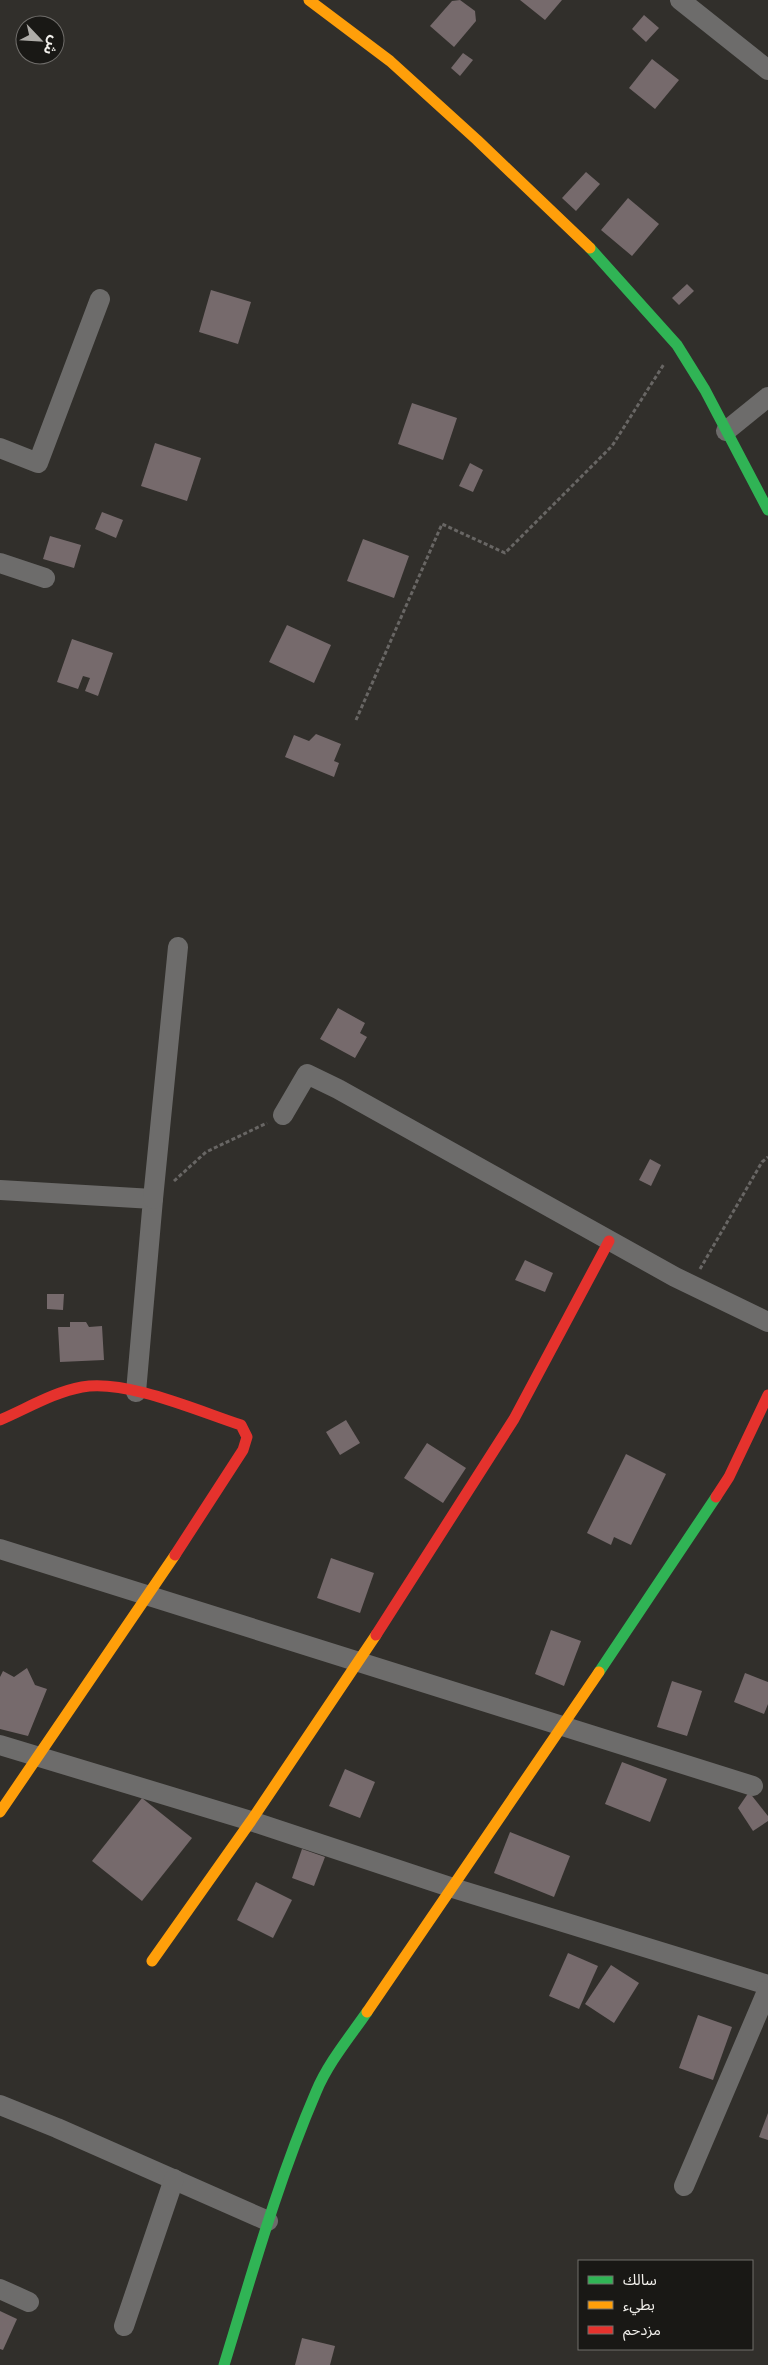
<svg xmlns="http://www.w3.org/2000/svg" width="768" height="2365" font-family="Georgia,'Noto Sans Arabic',serif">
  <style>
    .building { fill: #766a6c }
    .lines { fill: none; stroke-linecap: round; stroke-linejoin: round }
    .path { stroke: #686664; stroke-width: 3; stroke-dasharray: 4 2.5; stroke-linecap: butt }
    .street { stroke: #6d6c6b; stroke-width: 20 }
    .fast { stroke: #30b455; stroke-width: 11 }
    .slow { stroke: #ff9f0a; stroke-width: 11 }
    .jam { stroke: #e5322d; stroke-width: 11 }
  </style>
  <rect width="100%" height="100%" fill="#312f2b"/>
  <g class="building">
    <path d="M 460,0 L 475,11 L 476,21 L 454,47 L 430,26 L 452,1 Z"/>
    <path d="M 520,0 L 562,0 L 545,20 Z"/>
    <path d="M 644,15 L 659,28 L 646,42 L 632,29 Z"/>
    <path d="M 463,53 L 473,60 L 460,76 L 451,68 Z"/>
    <path d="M 652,59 L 679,80 L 655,109 L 629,88 Z"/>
    <path d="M 586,172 L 600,184 L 576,211 L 562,198 Z"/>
    <path d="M 628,198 L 659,224 L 632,256 L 601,230 Z"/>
    <path d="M 687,284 L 694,291 L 679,305 L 672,298 Z"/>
    <path d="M 211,290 L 251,302 L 238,344 L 199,332 Z"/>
    <path d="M 412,403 L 457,418 L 443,460 L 398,444 Z"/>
    <path d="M 155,443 L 201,458 L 187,501 L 141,486 Z"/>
    <path d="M 470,463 L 483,470 L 473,492 L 459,486 Z"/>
    <path d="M 102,512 L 123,520 L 116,538 L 95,529 Z"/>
    <path d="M 50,536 L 81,545 L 74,568 L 43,559 Z"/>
    <path d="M 363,539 L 409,556 L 394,598 L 347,581 Z"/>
    <path d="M 287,625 L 331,645 L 314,683 L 269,662 Z"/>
    <path d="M 72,639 L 113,653 L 98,696 L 85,691 L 90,678 L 83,676 L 78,689 L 57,682 Z"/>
    <path d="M 316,734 L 341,744 L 334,761 L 339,763 L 334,777 L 285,757 L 294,735 L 309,741 Z"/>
    <path d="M 338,1008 L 365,1023 L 360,1033 L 367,1037 L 355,1058 L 320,1039 Z"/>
    <path d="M 650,1159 L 661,1165 L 651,1186 L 639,1180 Z"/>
    <path d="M 525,1260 L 553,1273 L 545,1292 L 515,1280 Z"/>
    <path d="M 47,1294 L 64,1294 L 63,1310 L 47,1309 Z"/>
    <path d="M 70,1322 L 86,1322 L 89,1327 L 102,1326 L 104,1360 L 60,1362 L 58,1327 L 70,1327 Z"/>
    <path d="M 346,1420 L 360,1443 L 340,1455 L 326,1432 Z"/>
    <path d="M 427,1443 L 466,1468 L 443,1503 L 404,1478 Z"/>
    <path d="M 626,1454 L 666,1474 L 631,1545 L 614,1537 L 611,1545 L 587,1533 Z"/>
    <path d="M 331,1558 L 374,1573 L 360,1613 L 317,1598 Z"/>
    <path d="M 551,1630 L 581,1641 L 564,1686 L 535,1674 Z"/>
    <path d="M 27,1668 L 35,1685 L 47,1689 L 28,1736 L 0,1729 L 0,1677 L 3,1671 L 14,1677 Z"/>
    <path d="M 745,1673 L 768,1682 L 768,1704 L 764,1714 L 734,1702 Z"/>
    <path d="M 672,1681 L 702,1691 L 687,1736 L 657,1727 Z"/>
    <path d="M 622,1762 L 667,1779 L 650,1822 L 605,1804 Z"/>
    <path d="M 345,1769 L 375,1782 L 360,1818 L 329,1806 Z"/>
    <path d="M 749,1792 L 768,1816 L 768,1821 L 753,1831 L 738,1808 Z"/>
    <path d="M 142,1798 L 192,1838 L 142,1901 L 92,1861 Z"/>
    <path d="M 510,1832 L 570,1856 L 554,1897 L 494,1873 Z"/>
    <path d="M 302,1849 L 325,1857 L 314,1886 L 292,1878 Z"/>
    <path d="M 256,1882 L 292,1900 L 273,1938 L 237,1920 Z"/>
    <path d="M 568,1953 L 598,1966 L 579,2009 L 549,1996 Z"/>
    <path d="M 611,1965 L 639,1983 L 614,2023 L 585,2004 Z"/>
    <path d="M 698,2015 L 732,2027 L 713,2080 L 679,2068 Z"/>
    <path d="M 768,2113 L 768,2140 L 759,2137 Z"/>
    <path d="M 0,2311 L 17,2319 L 3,2350 L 0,2349 Z"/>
    <path d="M 302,2338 L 335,2346 L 330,2365 L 295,2365 Z"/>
  </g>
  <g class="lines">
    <g class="path">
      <path d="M 356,720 L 442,524 L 505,553 L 612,446 L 664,364"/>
      <path d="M 174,1181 L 206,1152 L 267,1123"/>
      <path d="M 700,1269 L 762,1162 L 768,1157"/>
    </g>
    <g class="street">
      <path d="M 680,0 L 768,70"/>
      <path d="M 726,431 L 768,397"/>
      <path d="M 0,448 L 38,463 L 100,299"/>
      <path d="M 0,563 L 45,578"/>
      <path d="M 283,1115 L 307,1074 L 338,1089 L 675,1277 L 768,1322"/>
      <path d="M 0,1190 L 153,1199 L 136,1392"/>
      <path d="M 153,1199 L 178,947"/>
      <path d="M 0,1549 L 753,1786"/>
      <path d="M 0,1745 L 251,1821 L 453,1888 L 768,1985"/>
      <path d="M 0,2105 L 57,2128 L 268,2221"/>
      <path d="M 684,2186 L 768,1989"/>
      <path d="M 0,2289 L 29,2302"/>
      <path d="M 124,2326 L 174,2179"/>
    </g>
    <g class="fast">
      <path d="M 590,248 L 677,345 L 705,390 L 768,510"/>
      <path d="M 599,1672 L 716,1497"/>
      <path d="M 224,2365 C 252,2274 278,2180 316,2092 C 328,2063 349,2038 367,2012"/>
    </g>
    <g class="slow">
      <path d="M 309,0 L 390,61 L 477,140 L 590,248"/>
      <path d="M 0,1812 L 175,1555"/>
      <path d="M 152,1961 L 251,1821 L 376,1635"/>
      <path d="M 367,2012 L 599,1672"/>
    </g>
    <g class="jam">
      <path d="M 0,1420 C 26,1409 54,1392 82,1387 C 126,1379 198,1411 241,1425 L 247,1437 L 243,1450 L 175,1555"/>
      <path d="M 716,1497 L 729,1477 L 768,1395"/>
      <path d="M 376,1635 L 514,1419 L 609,1241"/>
    </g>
  </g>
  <rect x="578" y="2260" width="175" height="90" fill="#191815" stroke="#706e6b"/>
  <rect x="588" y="2276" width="25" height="8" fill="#30b455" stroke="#706e6b"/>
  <text x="623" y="2285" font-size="15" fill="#f2f0ec">سالك</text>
  <rect x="588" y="2301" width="25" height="8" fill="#ff9f0a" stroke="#706e6b"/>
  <text x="623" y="2310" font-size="15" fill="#f2f0ec">بطيء</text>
  <rect x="588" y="2326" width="25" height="8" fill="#e5322d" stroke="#706e6b"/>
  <text x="623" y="2335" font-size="15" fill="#f2f0ec">مزدحم</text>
  <g transform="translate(40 40) rotate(115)"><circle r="24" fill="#191815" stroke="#706e6b"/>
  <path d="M0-4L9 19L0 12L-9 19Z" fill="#aeaca8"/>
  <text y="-8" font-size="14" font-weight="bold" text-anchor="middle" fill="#f2f0ec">ش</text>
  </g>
</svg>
